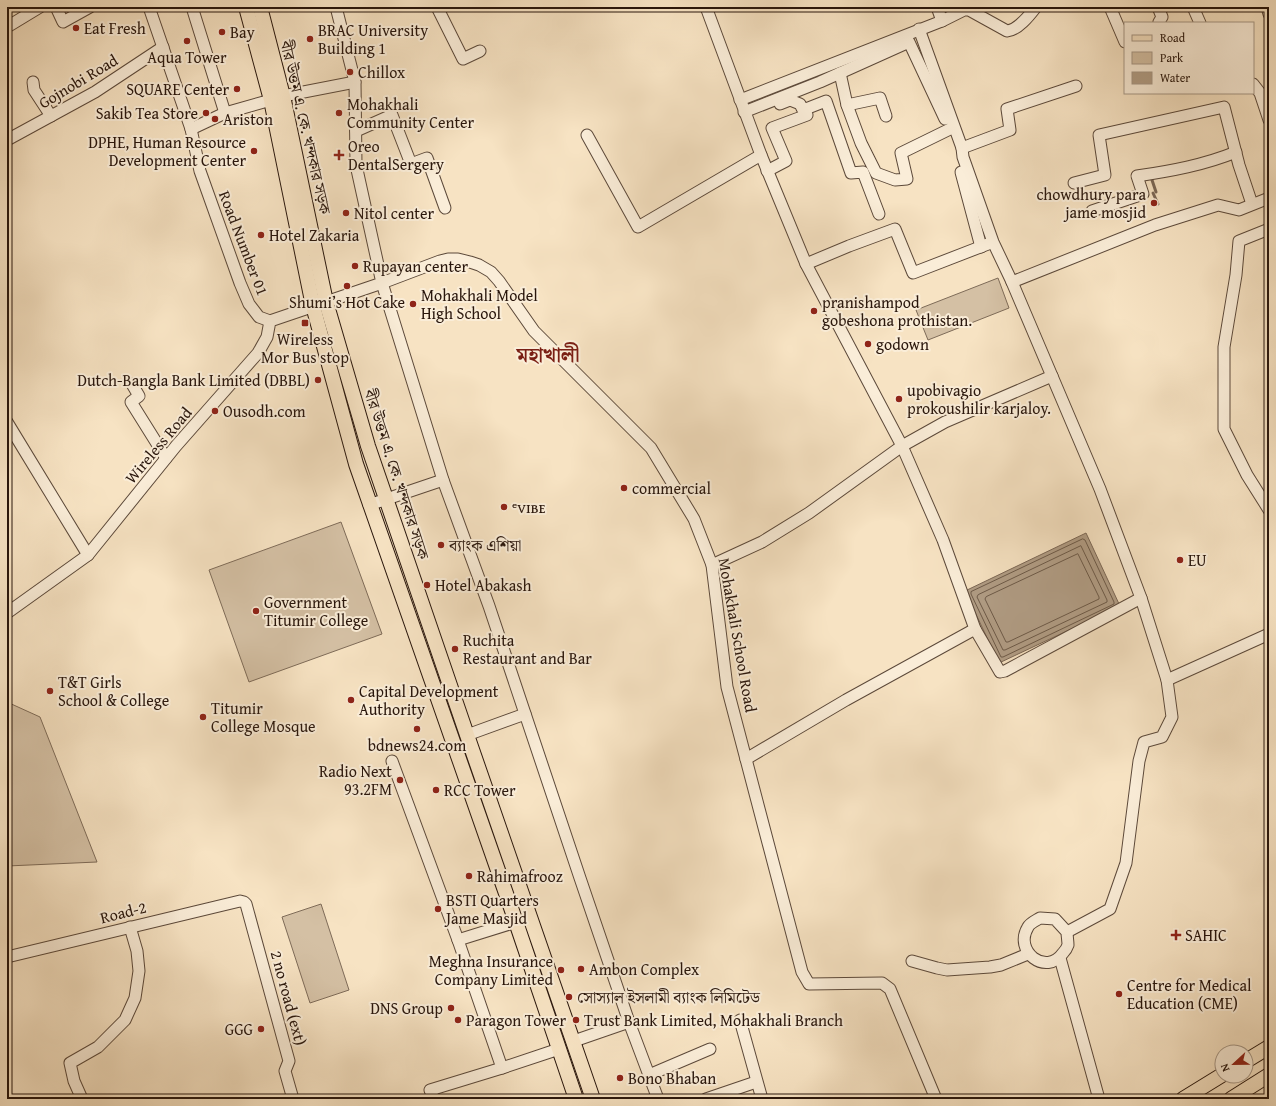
<svg xmlns="http://www.w3.org/2000/svg" width="1276" height="1106" font-family="'Gentium Book Plus','Noto Serif Bengali',serif">
<rect width="100%" height="100%" fill="#f7e3c3"/>
<filter id="stains"><feTurbulence type="fractalNoise" baseFrequency=".005" numOctaves="4"/><feColorMatrix values="0 0 0 0 .2 0 0 0 0 .09 0 0 0 0 .02 0 0 0 .5 -.17"/></filter>
<radialGradient id="worn" r=".72"><stop offset=".6" stop-color="#630" stop-opacity="0"/><stop offset="1" stop-color="#630" stop-opacity=".3"/></radialGradient>
<g fill="#d4c0a4" stroke="#7e6b58">
<polygon points="998,278 1009,308 928,340 916,310"/>
<polygon points="341,522 382,634 249,682 209,570"/>
<polygon points="7,702 40,717 97,862 7,866"/>
<polygon points="321,904 349,990 310,1003 282,917"/>
</g>
<polygon fill="#b19d85" stroke="#7b6755" points="1086,533 1120,606 999,663 965,591"/>
<g fill="none" stroke-linecap="round" stroke-linejoin="round">
<g stroke="#6d5a48" stroke-width="1">
<polygon points="1083,539 1085,540 1114,602 1114,604 1003,657 1001,657 971,594 971,592"/>
<polygon points="1081,546 1107,600 1107,602 1005,650 1003,650 977,597 978,595"/>
<polygon points="1078,554 1099,597 1099,599 1008,642 1006,642 985,599 986,597"/>
</g>
<g stroke="#7b6755" stroke-width="3">
<polyline points="1151,177 1156,192"/>
<polyline points="1153,193 1158,204"/>
</g>
<g stroke="#5c493a" stroke-width="13">
<g id="minor">
<polyline points="56,7 63,22 90,7"/>
<polyline points="149,7 191,129 200,171 240,283 249,304 259,317 270,321"/>
<polyline points="192,7 225,113"/>
<polyline points="437,7 463,59 480,51"/>
<polyline points="706,7 761,155 806,264 902,446 943,540 975,629 1000,672 1005,671 1141,598"/>
<polyline points="1110,7 1125,42"/>
<polyline points="1158,7 1162,17 1159,22 1160,23"/>
<polyline points="1193,7 1200,23"/>
<polyline points="1267,7 1269,14"/>
<path d="M 942,21 L 964,10 L 969,10 L 1007,31 C 1018,30 1029,16 1036,7"/>
<polyline points="7,27 40,7"/>
<polyline points="919,29 962,148 963,157 993,242 1012,282 1100,489 1141,598 1167,680 1172,717 1162,737 1144,742 1139,761 1126,863 1110,909 1067,932"/>
<polyline points="840,73 847,105 861,143 876,173 895,180 907,179 901,153 950,129"/>
<polyline points="33,82 34,90 51,116"/>
<polyline points="1253,84 1260,93 1269,120"/>
<polyline points="283,96 355,82"/>
<polyline points="740,100 942,21 937,7"/>
<polyline points="780,104 790,100 800,104 803,110 826,101 851,173 863,172 879,214"/>
<polyline points="847,105 880,98 886,116"/>
<polyline points="744,112 820,82 909,42 945,119"/>
<polyline points="191,129 225,113 271,100"/>
<polyline points="356,131 392,115 411,164 427,158 445,208"/>
<polyline points="587,135 638,227 761,155"/>
<polyline points="7,140 95,92 163,47"/>
<polyline points="962,148 1010,130 1007,109 1076,86"/>
<polyline points="767,171 786,161 772,128 807,115 805,109"/>
<polyline points="961,172 981,247"/>
<polyline points="1074,183 1105,175 1099,135 1224,107 1239,165 1252,204"/>
<path d="M 1092,211 L 1143,194 L 1137,176 C 1171,171 1204,165 1236,152"/>
<polyline points="1269,229 1239,241 1236,275 1224,347 1224,429 1247,475 1269,510"/>
<polyline points="806,264 849,246 895,229 913,273 988,244"/>
<polyline points="1012,282 1155,225 1218,205 1239,210 1269,198"/>
<polyline points="132,384 139,396 131,402 166,458"/>
<polyline points="7,422 88,555"/>
<polyline points="369,505 443,480"/>
<polyline points="712,565 762,542 809,513 902,446 945,422 1052,376"/>
<polyline points="7,613 88,555 176,446 258,353 267,337 270,321 382,283 356,165 355,82 336,7"/>
<polyline points="1167,680 1269,634"/>
<polyline points="467,735 525,714"/>
<polyline points="746,759 846,700 975,629"/>
<polyline points="392,761 458,940 502,1068"/>
<path d="M 1040,918 L 1055,919 L 1067,932 C 1067,936 1068,941 1068,945 C 1067,948 1065,951 1063,953 C 1046,977 1013,951 1028,927 C 1030,923 1037,920 1040,918 Z"/>
<polyline points="458,940 516,922"/>
<polyline points="7,957 240,901 244,902 246,904 289,1061 285,1071 293,1099"/>
<polyline points="1060,958 1099,1099"/>
<polyline points="912,961 937,968 947,970 990,967 1001,965 1028,954"/>
<polyline points="740,1020 762,1099"/>
<polyline points="574,1041 629,1022"/>
<polyline points="649,1075 710,1049"/>
<polyline points="82,1099 74,1081 70,1063 98,1047 125,1020 135,998 139,971 137,951 130,927"/>
<polyline points="434,1099 430,1090 502,1068 559,1049"/>
<polyline points="658,1099 629,1022 580,878 489,606 443,480 382,283 440,261 448,259 458,259 470,262 479,265 491,272 499,281 534,331 651,448 694,519 712,565 727,687 802,972 809,984 882,983 890,989 936,1099"/>
<polyline points="706,1099 756,1082"/>
</g>
</g>
<g stroke="#29160c" stroke-width="16">
<g id="major">
<polyline points="246,7 271,100 313,306 356,464 516,922 576,1099"/>
<polyline points="260,7 283,96 326,302 368,446 467,735 593,1099"/>
<polyline points="1246,1061 1269,1047"/>
<polyline points="1183,1099 1222,1075"/>
<polyline points="1231,1099 1269,1075"/>
</g>
</g>
<use href="#minor" stroke="#faedd8" stroke-width="11"/>
<use href="#major" stroke="#f7e3c3" stroke-width="14"/>
</g>
<g fill="#8f2418" stroke="#faedd8" stroke-width="1.5">
<circle cx="76" cy="28" r="4"/>
<circle cx="222" cy="32" r="4"/>
<circle cx="310" cy="39" r="4"/>
<circle cx="187" cy="41" r="4"/>
<circle cx="350" cy="72" r="4"/>
<circle cx="237" cy="89" r="4"/>
<circle cx="206" cy="113" r="4"/>
<circle cx="339" cy="113" r="4"/>
<circle cx="215" cy="119" r="4"/>
<circle cx="254" cy="151" r="4"/>
<path d="M337 149h4v4h4v4h-4v4h-4v-4h-4v-4h4z"/>
<circle cx="1154" cy="203" r="4"/>
<circle cx="346" cy="213" r="4"/>
<circle cx="261" cy="235" r="4"/>
<circle cx="355" cy="266" r="4"/>
<circle cx="347" cy="286" r="4"/>
<circle cx="413" cy="304" r="4"/>
<circle cx="814" cy="311" r="4"/>
<rect x="301" y="319" width="8" height="8" rx="2"/>
<circle cx="868" cy="344" r="4"/>
<circle cx="318" cy="380" r="4"/>
<circle cx="899" cy="399" r="4"/>
<circle cx="215" cy="411" r="4"/>
<circle cx="624" cy="488" r="4"/>
<circle cx="504" cy="507" r="4"/>
<circle cx="441" cy="545" r="4"/>
<circle cx="1180" cy="560" r="4"/>
<circle cx="427" cy="585" r="4"/>
<circle cx="256" cy="611" r="4"/>
<circle cx="455" cy="649" r="4"/>
<circle cx="50" cy="691" r="4"/>
<circle cx="351" cy="700" r="4"/>
<circle cx="203" cy="717" r="4"/>
<circle cx="417" cy="729" r="4"/>
<circle cx="400" cy="780" r="4"/>
<circle cx="436" cy="790" r="4"/>
<circle cx="469" cy="876" r="4"/>
<circle cx="438" cy="909" r="4"/>
<path d="M1174 929h4v4h4v4h-4v4h-4v-4h-4v-4h4z"/>
<circle cx="581" cy="969" r="4"/>
<circle cx="561" cy="970" r="4"/>
<circle cx="1119" cy="994" r="4"/>
<circle cx="569" cy="997" r="4"/>
<circle cx="451" cy="1008" r="4"/>
<circle cx="458" cy="1020" r="4"/>
<circle cx="576" cy="1020" r="4"/>
<circle cx="261" cy="1029" r="4"/>
<circle cx="620" cy="1078" r="4"/>
</g>
<g text-anchor="middle" dominant-baseline="central" stroke-width="4" stroke-linejoin="round" paint-order="stroke">
<g font-size="16" fill="#29160c" stroke="#faedd8" text-anchor="start">
<text x="84" y="28">Eat Fresh</text>
<text x="318" y="30">BRAC University<tspan x="318" dy="18">Building 1</tspan></text>
<text x="230" y="32">Bay</text>
<text x="187" y="57" text-anchor="middle">Aqua Tower</text>
<text x="358" y="72">Chillox</text>
<text x="229" y="89" text-anchor="end">SQUARE Center</text>
<text x="347" y="104">Mohakhali<tspan x="347" dy="18">Community Center</tspan></text>
<text x="198" y="113" text-anchor="end">Sakib Tea Store</text>
<text x="223" y="119">Ariston</text>
<text x="246" y="142" text-anchor="end">DPHE, Human Resource<tspan x="246" dy="18">Development Center</tspan></text>
<text x="348" y="146">Oreo<tspan x="348" dy="18">DentalSergery</tspan></text>
<text x="1146" y="194" text-anchor="end">chowdhury para<tspan x="1146" dy="18">jame mosjid</tspan></text>
<text x="354" y="213">Nitol center</text>
<text x="269" y="235">Hotel Zakaria</text>
<text x="363" y="266">Rupayan center</text>
<text x="421" y="295">Mohakhali Model<tspan x="421" dy="18">High School</tspan></text>
<text x="347" y="302" text-anchor="middle">Shumi’s Hot Cake</text>
<text x="822" y="302">pranishampod<tspan x="822" dy="18">gobeshona prothistan.</tspan></text>
<text x="305" y="339" text-anchor="middle">Wireless<tspan x="305" dy="18">Mor Bus stop</tspan></text>
<text x="876" y="344">godown</text>
<text x="310" y="380" text-anchor="end">Dutch-Bangla Bank Limited (DBBL)</text>
<text x="907" y="390">upobivagio<tspan x="907" dy="18">prokoushilir karjaloy.</tspan></text>
<text x="223" y="411">Ousodh.com</text>
<text x="632" y="488">commercial</text>
<text x="512" y="507">ᵉᴠɪʙᴇ</text>
<text x="449" y="545">ব্যাংক এশিয়া</text>
<text x="1188" y="560">EU</text>
<text x="435" y="585">Hotel Abakash</text>
<text x="264" y="602">Government<tspan x="264" dy="18">Titumir College</tspan></text>
<text x="463" y="640">Ruchita<tspan x="463" dy="18">Restaurant and Bar</tspan></text>
<text x="58" y="682">T&amp;T Girls<tspan x="58" dy="18">School &amp; College</tspan></text>
<text x="359" y="691">Capital Development<tspan x="359" dy="18">Authority</tspan></text>
<text x="211" y="708">Titumir<tspan x="211" dy="18">College Mosque</tspan></text>
<text x="417" y="745" text-anchor="middle">bdnews24.com</text>
<text x="392" y="771" text-anchor="end">Radio Next<tspan x="392" dy="18">93.2FM</tspan></text>
<text x="444" y="790">RCC Tower</text>
<text x="477" y="876">Rahimafrooz</text>
<text x="446" y="900">BSTI Quarters<tspan x="446" dy="18">Jame Masjid</tspan></text>
<text x="1185" y="935">SAHIC</text>
<text x="553" y="961" text-anchor="end">Meghna Insurance<tspan x="553" dy="18">Company Limited</tspan></text>
<text x="589" y="969">Ambon Complex</text>
<text x="1127" y="985">Centre for Medical<tspan x="1127" dy="18">Education (CME)</tspan></text>
<text x="577" y="997">সোস্যাল ইসলামী ব্যাংক লিমিটেড</text>
<text x="443" y="1008" text-anchor="end">DNS Group</text>
<text x="466" y="1020">Paragon Tower</text>
<text x="584" y="1020">Trust Bank Limited, Mohakhali Branch</text>
<text x="253" y="1029" text-anchor="end">GGG</text>
<text x="628" y="1078">Bono Bhaban</text>
</g>
<g font-size="16" fill="#29160c" stroke="#faedd8">
<text transform="translate(78 81) rotate(-31)">Gojnobi Road</text>
<text transform="translate(306 127) rotate(77)">বীর উত্তম এ. কে. খন্দকার সড়ক</text>
<text transform="translate(244 243) rotate(69)">Road Number 01</text>
<text transform="translate(158 445) rotate(-50)">Wireless Road</text>
<text transform="translate(397 474) rotate(72)">বীর উত্তম এ. কে. খন্দকার সড়ক</text>
<text transform="translate(738 635) rotate(80)">Mohakhali School Road</text>
<text transform="translate(123 912) rotate(-14)">Road-2</text>
<text transform="translate(289 998) rotate(75)">2 no road (ext)</text>
</g>
<g font-size="20" font-weight="bold" fill="#7a1f14" stroke="#faedd8">
<text x="548" y="354">মহাখালী</text>
</g>
</g>
<rect width="1276" height="1106" fill="none" stroke="#f7e3c3" stroke-width="24"/>
<rect x="8" y="8" width="1260" height="1090" fill="none" stroke="#29160c" stroke-width="2"/>
<rect x="12" y="12" width="1252" height="1082" fill="none" stroke="#29160c"/>
<rect x="1124" y="22" width="130" height="72" fill="#faedd8" stroke="#a69786"/>
<rect x="1132" y="35" width="20" height="6" fill="#f7e3c3" stroke="#a69786"/>
<text x="1160" y="42" font-size="12" fill="#29160c">Road</text>
<rect x="1132" y="52" width="20" height="12" fill="#d4c0a4" stroke="#a69786"/>
<text x="1160" y="62" font-size="12" fill="#29160c">Park</text>
<rect x="1132" y="72" width="20" height="12" fill="#b19d85" stroke="#a69786"/>
<text x="1160" y="82" font-size="12" fill="#29160c">Water</text>
<g transform="translate(1234 1064) rotate(248)"><circle r="19" fill="#faedd8" stroke="#a69786"/>
<path d="M0-3L7 15L0 10L-7 15Z" fill="#8f2418"/>
<text y="-6" font-size="11" font-weight="bold" text-anchor="middle" fill="#29160c">N</text>
</g>
<rect width="100%" height="100%" filter="url(#stains)"/>
<rect width="100%" height="100%" fill="url(#worn)"/>
</svg>
